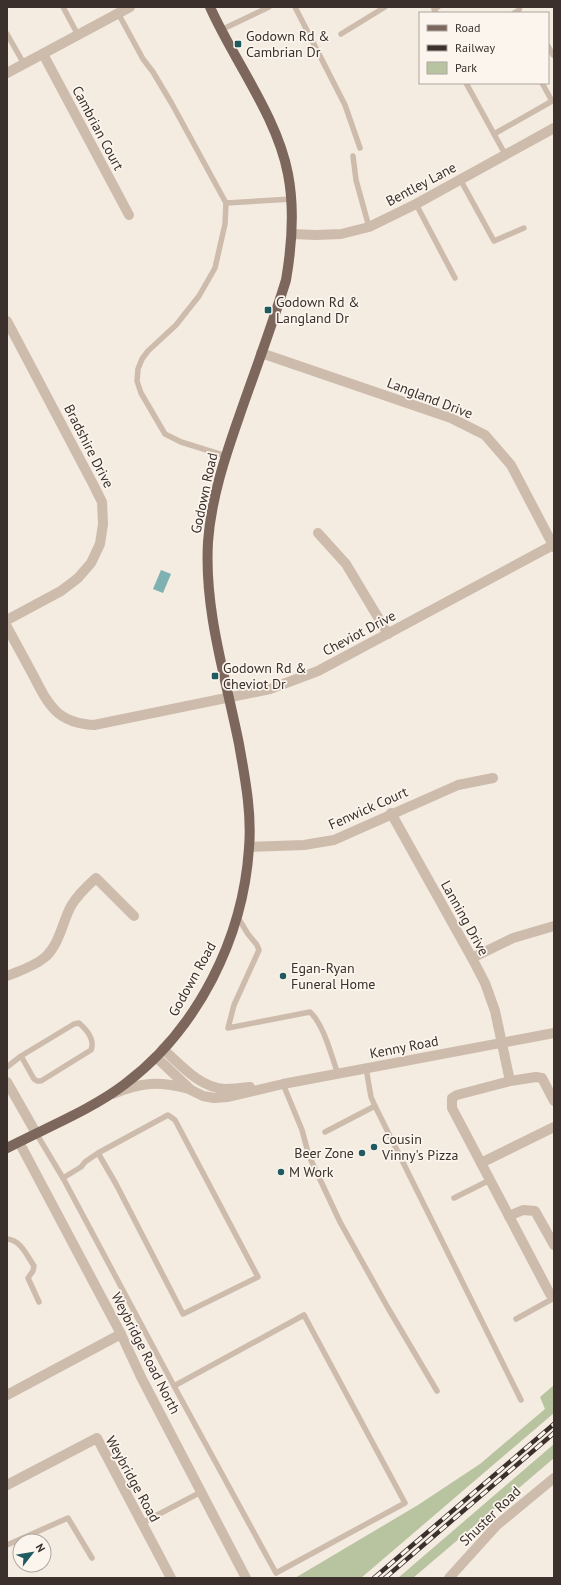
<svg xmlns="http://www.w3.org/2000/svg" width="561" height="1585" font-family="'PT Sans',sans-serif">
<rect width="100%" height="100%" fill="#f4ebe1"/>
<g fill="#b8c4a0">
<polygon points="554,1385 554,1413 361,1578 295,1578 418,1505 480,1464 545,1409 540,1397"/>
<polygon points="554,1444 554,1458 413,1578 398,1578"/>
</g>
<polygon fill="#7fb0b2" points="161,570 171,574 163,593 153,589"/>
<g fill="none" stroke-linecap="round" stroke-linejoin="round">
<g stroke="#cdbbac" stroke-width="5.5">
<polyline points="63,7 78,35"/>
<polyline points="295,7 345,105 360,148"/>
<polyline points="118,13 143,59 153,72 172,104 226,203 225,224 215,268 199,296 176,325 148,351 142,359 138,369 137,381 141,393 165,434 181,442 226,456"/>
<polyline points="436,13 434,9 438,7"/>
<polyline points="514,13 519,10 520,7"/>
<polyline points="221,30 269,7"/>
<polyline points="7,34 24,64"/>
<polyline points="341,34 385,7"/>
<polyline points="548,46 553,55"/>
<polyline points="466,83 505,154"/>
<polyline points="542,83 552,101"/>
<polyline points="494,134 554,100"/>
<polyline points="353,156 356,180 369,227"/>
<polyline points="460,179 494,241 524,228"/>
<polyline points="226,203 292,199"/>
<polyline points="416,204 455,278"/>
<path d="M 237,916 L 248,934 L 257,945 L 259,950 L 234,1005 L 228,1028 L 310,1012 C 324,1025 331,1055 338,1074"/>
<path d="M 7,1067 L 21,1056 L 74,1024 L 79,1023 C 87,1030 95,1040 91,1050 L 41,1081 L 37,1081 L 34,1079 L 21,1056"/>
<polyline points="366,1068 371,1097 375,1106 521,1400"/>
<polyline points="283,1084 302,1130 309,1156 340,1222 388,1308 437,1391"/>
<polyline points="325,1132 375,1106"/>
<polyline points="36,1133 63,1178 81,1167 85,1162 98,1153 168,1115 175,1120 258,1277 183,1314 116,1184 98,1153"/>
<polyline points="63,1178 174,1386 304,1315 405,1503 276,1573 174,1386"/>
<polyline points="454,1198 490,1180"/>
<path d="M 7,1239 C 21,1240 27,1256 34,1266 L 33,1271 L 28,1278 L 39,1302"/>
<polyline points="516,1319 554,1298"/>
<polyline points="142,1523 201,1492"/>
<polyline points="7,1545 68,1518 92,1558"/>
</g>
<g stroke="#cdbbac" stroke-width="10">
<polyline points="43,54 129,215"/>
<polyline points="7,73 130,7"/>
<polyline points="292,234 316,235 341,234 369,227 416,204 554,128"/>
<polyline points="7,321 93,484 102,502 103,524 100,544 91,563 78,578 61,591 7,620"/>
<polyline points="261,353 451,418 485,435 511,465 554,547"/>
<polyline points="318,533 346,564 388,634"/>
<path d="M 7,627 C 15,642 24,658 32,673 C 48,704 56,723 94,725 L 270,689 L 318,671 L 553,545"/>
<polyline points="391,813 472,958 485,983 495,1011 510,1081 457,1095 452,1098 452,1108 550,1294 554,1296"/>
<polyline points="249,847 304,845 334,840 458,785 493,778"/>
<polyline points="472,958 513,938 554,926"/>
<path d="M 7,976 C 19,971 33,967 44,958 C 59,946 62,923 71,906 C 77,896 87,886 96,878 L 134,916"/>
<path d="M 163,1049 C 181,1065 200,1088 225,1089 C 233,1089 242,1088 250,1087"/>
<polyline points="156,1057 191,1090 203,1096 214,1098 228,1097 283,1084 554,1033"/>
<polyline points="510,1081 536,1077 542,1078 554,1101"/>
<polyline points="7,1082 36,1133"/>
<path d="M 113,1094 C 141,1082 159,1081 189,1089"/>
<polyline points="19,1142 121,1334 141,1377 246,1578"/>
<polyline points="481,1163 554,1127"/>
<polyline points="509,1216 523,1210 535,1211 554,1245"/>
<polyline points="7,1395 121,1334"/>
<polyline points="7,1485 97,1438 171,1578"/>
<polyline points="449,1578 497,1525 554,1478"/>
</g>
<path stroke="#7d675c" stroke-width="10" d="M 7,1148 C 45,1128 91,1110 125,1084 C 198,1029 243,938 249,848 C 252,813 245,778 239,744 C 226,678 204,611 208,542 C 211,499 225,457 239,417 C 255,371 272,326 286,280 C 292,245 295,210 288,174 C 277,116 234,61 210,7"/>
<g stroke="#3b302b" stroke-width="4.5">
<g id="rail">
<polyline points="374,1578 554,1424"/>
<polyline points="385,1578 554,1433"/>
</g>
</g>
<use href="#rail" stroke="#fbf5ee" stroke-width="3" stroke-dasharray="9" stroke-linecap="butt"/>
</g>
<g fill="#1f5a5e" stroke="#fbf5ee" stroke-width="1.5">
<rect x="234" y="40" width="8" height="8" rx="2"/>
<rect x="264" y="306" width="8" height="8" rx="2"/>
<rect x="211" y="672" width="8" height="8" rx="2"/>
<circle cx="283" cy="976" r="4"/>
<circle cx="374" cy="1147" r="4"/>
<circle cx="362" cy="1153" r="4"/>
<circle cx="281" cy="1172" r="4"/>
</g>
<g text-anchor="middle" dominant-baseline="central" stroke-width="3.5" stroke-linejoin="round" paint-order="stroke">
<g font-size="14" fill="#3b302b" stroke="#fbf5ee" text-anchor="start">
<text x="246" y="36">Godown Rd &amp;<tspan x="246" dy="16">Cambrian Dr</tspan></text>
<text x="276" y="302">Godown Rd &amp;<tspan x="276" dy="16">Langland Dr</tspan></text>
<text x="223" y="668">Godown Rd &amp;<tspan x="223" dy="16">Cheviot Dr</tspan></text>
<text x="291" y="968">Egan-Ryan<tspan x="291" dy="16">Funeral Home</tspan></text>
<text x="382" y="1139">Cousin<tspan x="382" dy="16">Vinny's Pizza</tspan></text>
<text x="354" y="1153" text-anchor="end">Beer Zone</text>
<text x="289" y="1172">M Work</text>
</g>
<g font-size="14" fill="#3b302b" stroke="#fbf5ee">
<text transform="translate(98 128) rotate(62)">Cambrian Court</text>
<text transform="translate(421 184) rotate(-28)">Bentley Lane</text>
<text transform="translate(430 398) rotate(21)">Langland Drive</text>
<text transform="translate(89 446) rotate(63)">Bradshire Drive</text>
<text transform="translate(204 493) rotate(-78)">Godown Road</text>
<text transform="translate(359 633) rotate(-28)">Cheviot Drive</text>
<text transform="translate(368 808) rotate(-24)">Fenwick Court</text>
<text transform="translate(465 918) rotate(61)">Lanning Drive</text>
<text transform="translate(192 979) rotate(-61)">Godown Road</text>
<text transform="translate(404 1047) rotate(-11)">Kenny Road</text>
<text transform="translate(146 1353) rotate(63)">Weybridge Road North</text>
<text transform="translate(133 1479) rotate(61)">Weybridge Road</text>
<text transform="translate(490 1516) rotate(-44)">Shuster Road</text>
</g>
</g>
<rect width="561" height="1585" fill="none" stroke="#3b302b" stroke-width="16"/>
<rect x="419" y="12" width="130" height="72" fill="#fbf5ee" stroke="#aea6a0"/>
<rect x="427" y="25" width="20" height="6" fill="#7d675c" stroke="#aea6a0"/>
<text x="455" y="32" font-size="12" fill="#3b302b">Road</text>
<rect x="427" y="45" width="20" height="6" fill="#3b302b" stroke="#aea6a0"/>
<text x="455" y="52" font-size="12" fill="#3b302b">Railway</text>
<rect x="427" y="62" width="20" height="12" fill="#b8c4a0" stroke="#aea6a0"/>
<text x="455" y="72" font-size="12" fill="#3b302b">Park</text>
<g transform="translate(32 1553) rotate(59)"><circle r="19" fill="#fbf5ee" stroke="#aea6a0"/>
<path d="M0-3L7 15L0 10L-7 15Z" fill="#1f5a5e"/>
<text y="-6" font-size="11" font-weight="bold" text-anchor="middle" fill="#3b302b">N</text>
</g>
</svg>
